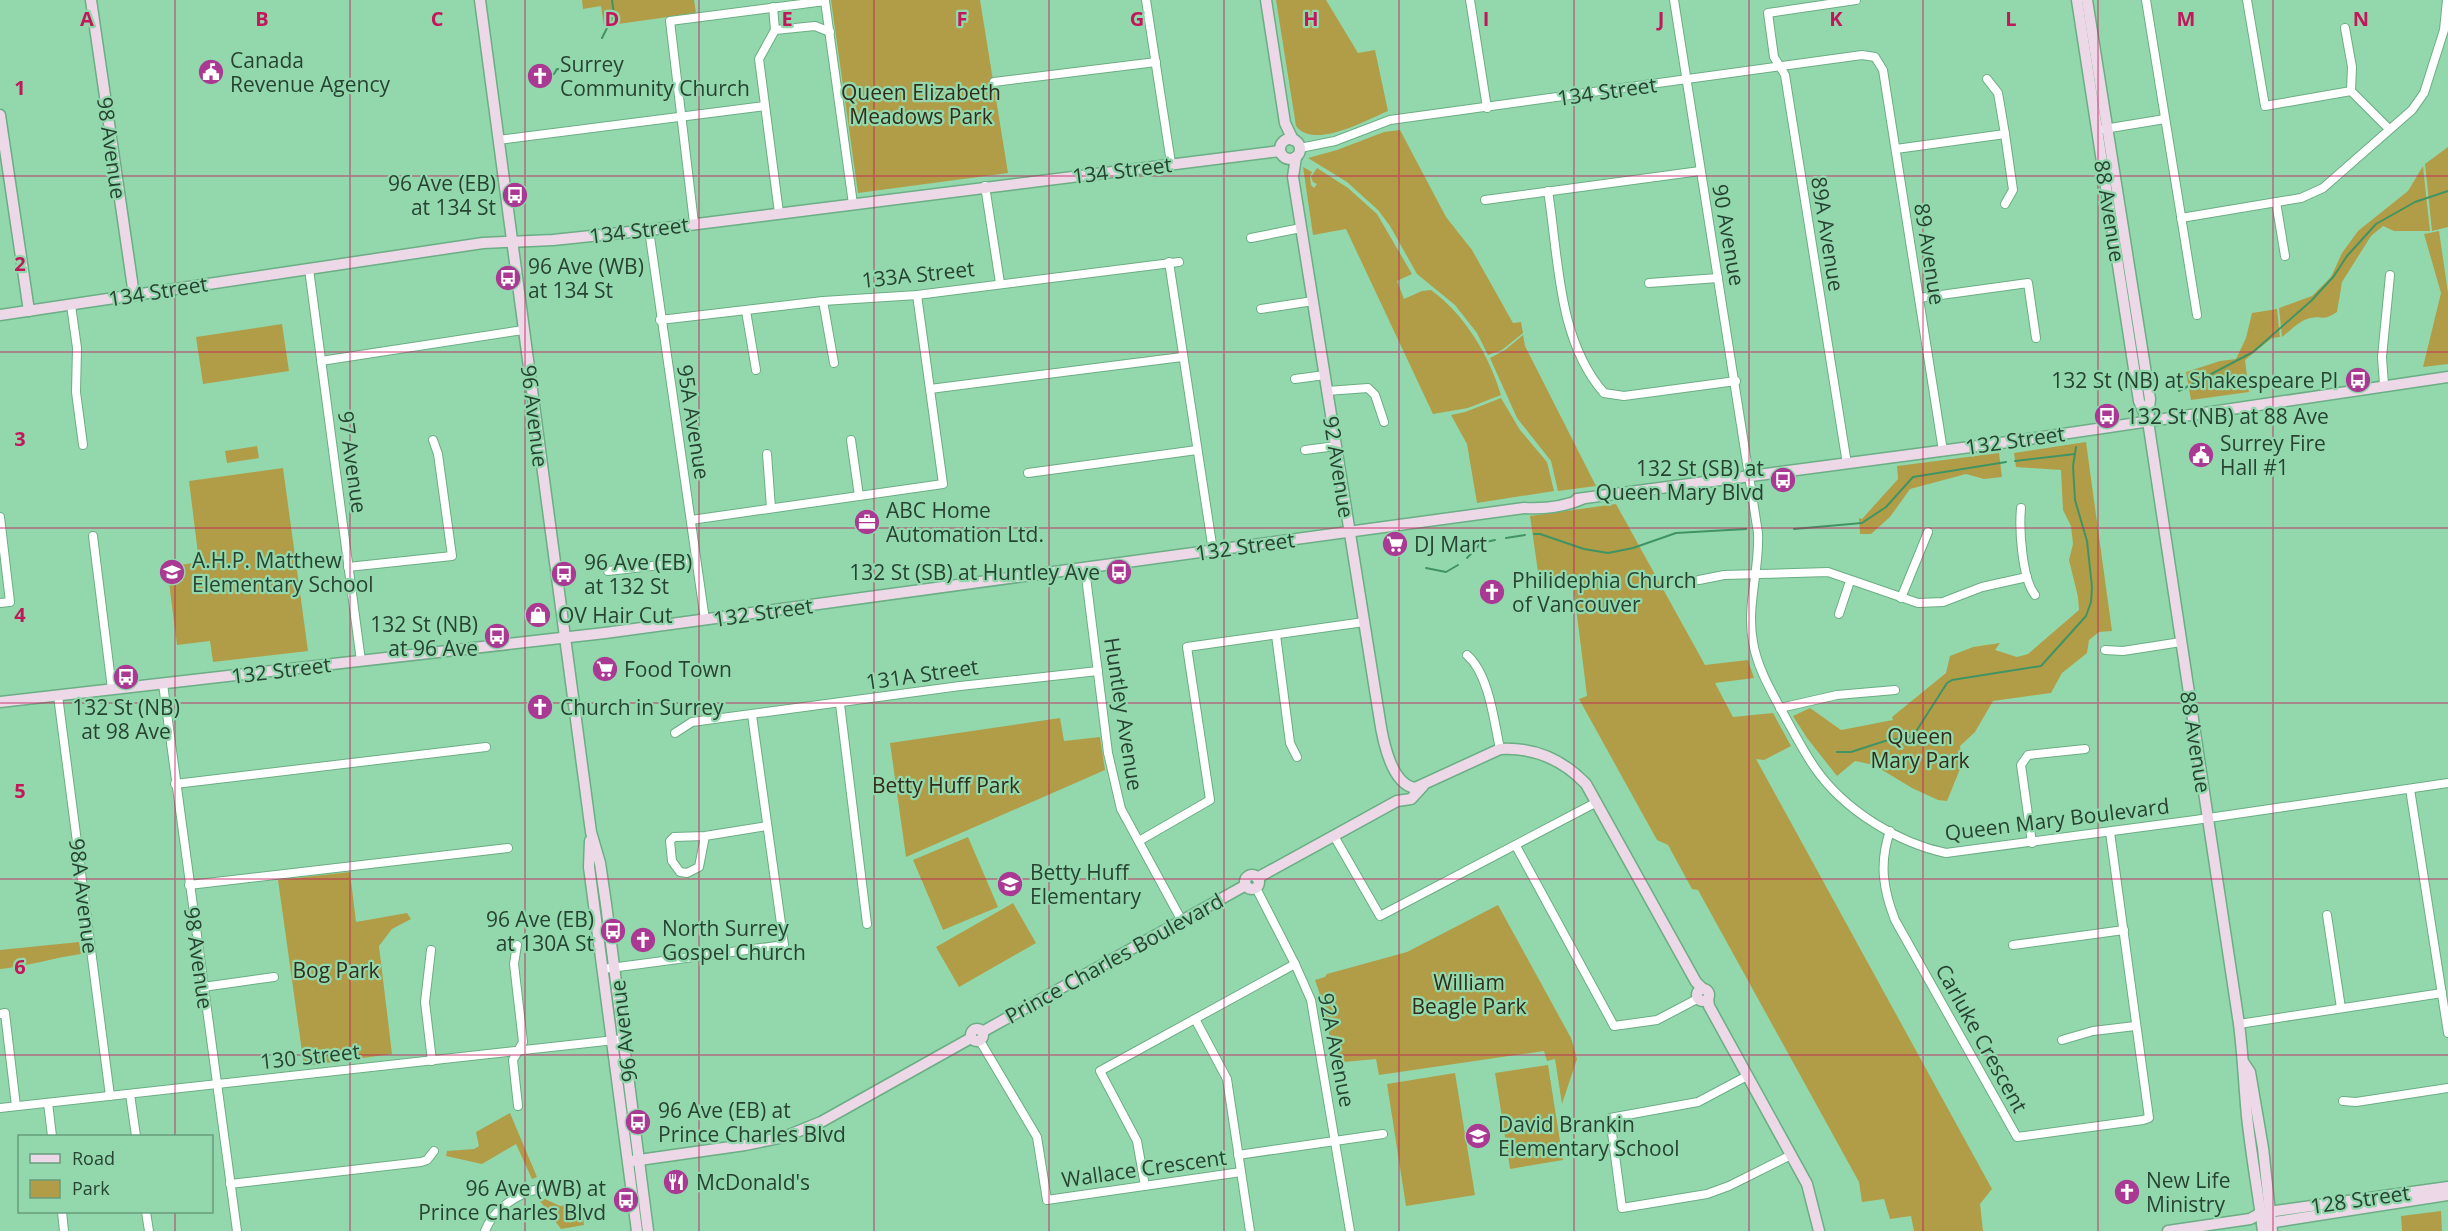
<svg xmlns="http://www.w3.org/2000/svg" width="2448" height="1231" font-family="'Open Sans',sans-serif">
<rect width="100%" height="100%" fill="#93d8ad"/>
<g fill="#b19d47">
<polygon points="582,0 694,0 696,13 604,26 601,6 583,9"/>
<polygon points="831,0 980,0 1008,173 858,193"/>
<path d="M 1276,0 L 1326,0 L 1358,53 L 1375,50 L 1388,111 C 1366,120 1314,150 1296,126 Z"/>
<polygon points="1400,130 1446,217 1472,250 1513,323 1521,322 1523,333 1502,350 1488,355 1477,333 1455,305 1417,274 1390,226 1378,210 1347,182 1308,158 1337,150 1384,132"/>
<polygon points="2448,147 2448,227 2432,231 2425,164"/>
<path d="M 2423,166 L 2430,231 L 2394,231 L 2383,226 L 2371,236 L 2342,282 L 2337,312 C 2322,322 2324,315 2310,318 C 2300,320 2290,331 2282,337 L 2279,308 L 2312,296 L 2331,277 L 2342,253 L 2358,231 L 2408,191 Z"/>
<path d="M 1303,167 L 1312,172 L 1310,176 L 1311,185 L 1314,188 L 1317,184 L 1313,182 L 1311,177 L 1317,168 L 1348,188 L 1377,214 L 1412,274 L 1397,281 L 1404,299 L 1422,291 L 1431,290 C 1465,315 1489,355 1501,395 L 1468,408 L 1433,414 L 1346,229 L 1313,235 Z"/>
<polygon points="2439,231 2448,293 2448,364 2423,367 2441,293 2424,234"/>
<polygon points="2277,309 2280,337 2272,338 2245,360 2249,392 2191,400 2186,372 2220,361 2236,359 2246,338 2252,313"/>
<polygon points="282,324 289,371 203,384 196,337"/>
<polygon points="1523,335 1525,346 1596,486 1558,491 1551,461 1517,418 1490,358 1505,350"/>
<polygon points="1501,398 1520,430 1547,462 1554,491 1477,503 1467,444 1451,415 1465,412"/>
<polygon points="2086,442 2112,631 2099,632 2089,640 2087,653 2062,673 2051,693 1993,701 1975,732 1960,746 1962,764 1947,801 1938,800 1912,788 1874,765 1855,761 1837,776 1807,738 1793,716 1810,708 1841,730 1893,720 1892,717 1946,673 1950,656 1973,647 2000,643 1995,650 2017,657 2028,654 2079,610 2078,597 2069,560 2073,544 2071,526 2063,510 2061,470 2016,467 2014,453"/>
<polygon points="257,446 259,458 227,463 225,451"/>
<polygon points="1999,453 2002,477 1984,479 1966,474 1910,489 1890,517 1871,534 1860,534 1859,518 1862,519 1898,479 1897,466"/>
<polygon points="283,468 308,651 213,662 210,641 177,645 167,567 199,562 189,481"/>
<polygon points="1616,504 1705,665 1748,660 1754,678 1715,683 1733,717 1773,713 1791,746 1764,760 1756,759 1992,1189 1980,1204 1983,1231 1914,1231 1911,1216 1890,1219 1884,1199 1862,1202 1859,1182 1698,890 1692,889 1668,845 1657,840 1579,699 1587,696 1572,575 1539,579 1530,516"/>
<polygon points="1060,718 1064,741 1100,737 1105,770 906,857 890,743"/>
<polygon points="968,837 998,907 943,930 913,860"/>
<polygon points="350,872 356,922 407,913 411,919 392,929 379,946 392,1054 304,1066 278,880"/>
<polygon points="1013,903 1036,943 959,987 936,947"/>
<polygon points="1498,905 1571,1038 1577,1059 1562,1104 1555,1059 1547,1061 1544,1051 1379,1075 1376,1059 1334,1063 1325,1009 1315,980 1325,977 1327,974 1407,952"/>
<path d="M 79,942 L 81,954 C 53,958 28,966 0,969 L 0,950 Z"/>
<polygon points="1548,1065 1563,1160 1510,1169 1495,1073"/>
<polygon points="1455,1073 1475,1195 1406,1206 1387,1084"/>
<polygon points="510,1113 537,1177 532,1179 516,1144 482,1164 446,1156 447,1151 474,1149 479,1146 476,1132"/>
<polygon points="545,1199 560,1206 582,1203 584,1225 561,1229 540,1201"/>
<polygon points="2441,1211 2442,1231 2402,1231 2401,1216"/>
</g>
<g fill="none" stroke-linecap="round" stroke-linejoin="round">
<g stroke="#409464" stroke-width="2">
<polyline points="602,38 614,14 612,0"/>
<polyline points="548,75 554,74 557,69 569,70"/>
<polyline points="2179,391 2253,352 2311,301 2334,276 2347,256 2376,224 2415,202 2448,191"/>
<polyline points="2015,461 2075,454"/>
<polyline points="1794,529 1862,523 1886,507 1913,477 2006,462"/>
<polyline points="1534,534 1540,534 1584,549 1608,553 1633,548 1676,533 1746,529"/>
<polyline points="1506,538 1525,535"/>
<polyline points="1467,558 1481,543 1495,540"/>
<polyline points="1426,568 1446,572 1458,565"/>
<polyline points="1837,752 1851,752 1885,741 1910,737 1917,730 1947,683 1952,680 2041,666 2086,616 2091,602 2092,587 2087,541 2075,500 2073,466 2076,447"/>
</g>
<g stroke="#6bad84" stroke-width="10">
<g id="street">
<polyline points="1146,0 1171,163"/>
<polyline points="1470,0 1487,108"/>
<path d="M 1674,0 L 1758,533 C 1760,569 1746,606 1753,642 C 1757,667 1771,691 1783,713 C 1793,731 1803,751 1815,768 C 1844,810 1898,843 1946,853 L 2195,820 L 2448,783"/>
<polyline points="2146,0 2197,315"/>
<polyline points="2247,0 2265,106 2351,91"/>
<polyline points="773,7 775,30"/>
<polyline points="2345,28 2352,67 2351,91"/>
<polyline points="1987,79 1998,93 2005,134 2013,190 2005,204"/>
<polyline points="994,82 1156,62"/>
<polyline points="2351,91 2389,129"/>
<polyline points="2104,129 2165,119"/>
<polyline points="498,140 765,106"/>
<polyline points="1300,148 1335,141 1390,120 1862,55 1875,57 1883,70 1943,451"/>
<polyline points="1896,149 2005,134"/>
<polyline points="985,186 1000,283"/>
<path d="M 1548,191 C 1559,259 1557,339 1604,393 L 1624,396 L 1736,381"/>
<polyline points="1485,200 1700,171"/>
<polyline points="2276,202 2285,256"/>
<polyline points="779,213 759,59 775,30 815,26 830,32"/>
<polyline points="2181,218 2301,198 2323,188 2412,110 2424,93 2444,30 2447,0"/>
<polyline points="694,223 670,21 825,1 853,204"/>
<polyline points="649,230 705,620"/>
<polyline points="1251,238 1301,228"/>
<polyline points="1169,262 1213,551"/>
<polyline points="309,269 361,661"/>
<polyline points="1649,283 1718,278"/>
<polyline points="1919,298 2028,283 2036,338"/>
<polyline points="823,301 834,363"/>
<polyline points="71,305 77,348 76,392 83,445"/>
<polyline points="1261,309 1313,301"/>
<polyline points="746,311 756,370"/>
<polyline points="660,320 823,301 917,295 1179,262"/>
<polyline points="321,361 523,330"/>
<polyline points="1295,379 1325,375"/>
<polyline points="2384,385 2382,357 2390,275"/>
<polyline points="930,389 1182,357"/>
<polyline points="1327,391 1368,388 1375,395 1384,422"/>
<polyline points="851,440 859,496"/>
<polyline points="1305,450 1336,446"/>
<polyline points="767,454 771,508"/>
<polyline points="1847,464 1785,75 1774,57 1768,13 1856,0"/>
<polyline points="1028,473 1197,450"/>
<path d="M 2021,508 C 2019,529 2022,579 2035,595"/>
<polyline points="0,517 10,602 0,603"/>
<polyline points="691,520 943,484 917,295"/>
<polyline points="93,536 112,689"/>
<polyline points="348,567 452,556 438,454 433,440"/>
<polyline points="1085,569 1108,753 1121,809 1182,921"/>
<polyline points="608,571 696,561"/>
<polyline points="1699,580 1724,575 1828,572 1918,603 1943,602 1982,587 2027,577"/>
<polyline points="1901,598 1928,532"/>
<polyline points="1839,614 1850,581"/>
<polyline points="1276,635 1290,743 1297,757"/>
<polyline points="2105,650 2123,651 2181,642"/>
<path d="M 1467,655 C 1489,674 1494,721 1500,749"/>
<polyline points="163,684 237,1231"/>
<polyline points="58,696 110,1096"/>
<polyline points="840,704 867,924"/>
<polyline points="1780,708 1837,695 1895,690"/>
<polyline points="675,733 692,722 960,686 1098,671"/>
<polyline points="175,784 486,747"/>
<polyline points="2410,789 2448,1033"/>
<path d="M 1890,831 C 1879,863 1883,889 1895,920 L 2017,1137 L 2143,1120 L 2149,1118 L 2110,832"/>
<polyline points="705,836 699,867 687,873 680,872 672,861 670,841 674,837 705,836 767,826"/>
<polyline points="1334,836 1380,916 1597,802"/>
<polyline points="1139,841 1210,800 1187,647 1364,622"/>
<polyline points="2032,843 2021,765 2028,755 2085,749"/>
<polyline points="1516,846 1614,1026 1657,1020 1697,999"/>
<polyline points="189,885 508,848"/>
<polyline points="1256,888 1295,964 1311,1000 1350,1231"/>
<polyline points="2327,915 2341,1008"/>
<polyline points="517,945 514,964 523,1042 513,1060 518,1106"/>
<polyline points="2013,945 2124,930"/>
<polyline points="431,950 425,1002 432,1061"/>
<polyline points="603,969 784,945 752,715"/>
<polyline points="203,987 274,977"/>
<polyline points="0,1014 5,1013 16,1106"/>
<polyline points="1195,1019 1227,1079 1250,1231"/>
<polyline points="2239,1024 2442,993"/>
<polyline points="2062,1040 2093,1031 2135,1026"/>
<polyline points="980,1041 1037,1137 1047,1200 1241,1172"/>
<polyline points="1747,1076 1698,1102 1610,1118 1622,1208 1707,1194 1729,1186 1791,1155"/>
<polyline points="130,1094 136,1136"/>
<polyline points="2343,1101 2356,1102 2448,1088"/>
<polyline points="48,1103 52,1136"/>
<polyline points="0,1108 624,1039"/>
<polyline points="1238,1155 1383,1134"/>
<polyline points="230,1184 421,1162 427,1160 434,1151"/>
<polyline points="1145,1186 1137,1141 1100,1071 1295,964"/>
<polyline points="62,1212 64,1231"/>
<polyline points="146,1212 149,1231"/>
<path d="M 485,1231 C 493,1210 517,1193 539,1189"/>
</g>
</g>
<g stroke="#6bad84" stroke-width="13">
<g id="secondary">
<polyline points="91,0 134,295"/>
<polyline points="480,0 591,832 600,863 606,904 648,1231"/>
<polyline points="1266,0 1285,123 1293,140"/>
<path d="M 2077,0 L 2139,401 L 2148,421 L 2239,1024 C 2243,1055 2244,1085 2247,1116 C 2251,1154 2258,1192 2263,1231"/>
<polyline points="2087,0 2150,399 2148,418"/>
<polyline points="0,115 29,311"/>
<circle cx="1290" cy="149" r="10"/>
<path d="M 1296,157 L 1293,177 L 1379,715 C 1382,736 1390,784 1415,788 L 1500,749 C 1534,747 1563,760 1586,784 L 1696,982 L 1703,989"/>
<polyline points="0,315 483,243 553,240 649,230 1280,151"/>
<polyline points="1577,499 2008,442 2448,377"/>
<path d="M 0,702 L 605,633 L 1524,508 C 1544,509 1564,507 1582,499"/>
<polyline points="590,841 589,867 637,1231"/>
<circle cx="1252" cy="882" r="7"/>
<polyline points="1257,878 1397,801 1411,799 1423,786"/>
<circle cx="1703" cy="995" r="6"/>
<polyline points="1708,998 1709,1006 1807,1184 1819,1231"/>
<circle cx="977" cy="1035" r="6"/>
<polyline points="982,1032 1246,885"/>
<polyline points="2244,1063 2250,1072 2263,1148 2272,1231"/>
<polyline points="632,1161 745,1145 784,1137 821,1122 971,1038"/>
<polyline points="2262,1224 2448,1195"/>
<polyline points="2168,1231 2250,1219 2261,1213 2448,1187"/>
</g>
</g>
<use href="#street" stroke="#fff" stroke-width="8"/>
<use href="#secondary" stroke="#edd8e8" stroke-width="10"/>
</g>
<path fill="none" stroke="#c2185b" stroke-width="1.5" stroke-opacity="0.55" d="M 175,0 L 175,1136M 350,0 L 350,1231M 525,0 L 525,1231M 699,0 L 699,1231M 874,0 L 874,1231M 1049,0 L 1049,1231M 1224,0 L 1224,1231M 1399,0 L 1399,1231M 1574,0 L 1574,1231M 1749,0 L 1749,1231M 1923,0 L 1923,1231M 2098,0 L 2098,1231M 2273,0 L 2273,1231M 0,176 L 2448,176M 0,352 L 2448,352M 0,528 L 2448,528M 0,703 L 2448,703M 0,879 L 2448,879M 0,1055 L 2448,1055M 175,1212 L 175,1231"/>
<defs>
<g id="civic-disc" transform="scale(1.35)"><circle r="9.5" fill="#aa3994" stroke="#93d8ad"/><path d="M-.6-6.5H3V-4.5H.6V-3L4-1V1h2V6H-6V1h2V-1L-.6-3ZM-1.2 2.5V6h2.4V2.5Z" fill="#fff"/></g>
<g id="church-disc" transform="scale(1.35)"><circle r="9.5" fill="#aa3994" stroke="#93d8ad"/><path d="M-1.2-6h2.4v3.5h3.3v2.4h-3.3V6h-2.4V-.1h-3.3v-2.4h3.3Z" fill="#fff"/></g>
<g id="bus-disc" transform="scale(1.35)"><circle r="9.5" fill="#aa3994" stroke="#93d8ad"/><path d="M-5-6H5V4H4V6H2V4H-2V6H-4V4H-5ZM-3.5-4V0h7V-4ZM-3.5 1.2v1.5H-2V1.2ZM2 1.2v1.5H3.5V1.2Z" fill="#fff"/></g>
<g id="office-disc" transform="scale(1.35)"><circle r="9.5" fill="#aa3994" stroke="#93d8ad"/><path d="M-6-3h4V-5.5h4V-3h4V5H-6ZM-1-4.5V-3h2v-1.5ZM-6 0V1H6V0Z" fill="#fff"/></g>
<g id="supermarket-disc" transform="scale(1.35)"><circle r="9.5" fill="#aa3994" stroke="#93d8ad"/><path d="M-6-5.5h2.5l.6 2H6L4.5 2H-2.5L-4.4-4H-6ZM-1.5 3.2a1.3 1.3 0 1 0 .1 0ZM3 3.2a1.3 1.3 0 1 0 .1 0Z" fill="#fff"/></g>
<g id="school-disc" transform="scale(1.35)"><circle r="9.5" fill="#aa3994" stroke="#93d8ad"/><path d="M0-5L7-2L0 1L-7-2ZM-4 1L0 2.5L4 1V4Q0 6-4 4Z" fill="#fff"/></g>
<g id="shop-disc" transform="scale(1.35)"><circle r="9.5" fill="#aa3994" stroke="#93d8ad"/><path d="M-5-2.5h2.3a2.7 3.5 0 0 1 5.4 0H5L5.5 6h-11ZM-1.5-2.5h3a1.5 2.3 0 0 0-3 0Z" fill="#fff"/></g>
<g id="restaurant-disc" transform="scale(1.35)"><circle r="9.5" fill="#aa3994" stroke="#93d8ad"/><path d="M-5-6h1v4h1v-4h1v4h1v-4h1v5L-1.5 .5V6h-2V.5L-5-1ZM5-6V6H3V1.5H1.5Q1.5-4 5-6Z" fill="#fff"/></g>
</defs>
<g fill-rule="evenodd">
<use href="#civic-disc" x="211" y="72"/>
<use href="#church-disc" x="540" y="76"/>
<use href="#bus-disc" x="515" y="195"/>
<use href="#bus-disc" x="508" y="278"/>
<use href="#bus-disc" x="2358" y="380"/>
<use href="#bus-disc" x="2107" y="416"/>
<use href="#civic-disc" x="2201" y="455"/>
<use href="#bus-disc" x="1783" y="480"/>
<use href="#office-disc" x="867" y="522"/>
<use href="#supermarket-disc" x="1395" y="544"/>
<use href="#school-disc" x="172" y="572"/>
<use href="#bus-disc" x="1119" y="572"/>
<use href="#bus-disc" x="564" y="574"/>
<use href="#church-disc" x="1492" y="592"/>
<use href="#shop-disc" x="538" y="615"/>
<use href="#bus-disc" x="497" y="636"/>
<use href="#supermarket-disc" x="605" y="669"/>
<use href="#bus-disc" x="126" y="677"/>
<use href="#church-disc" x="540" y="707"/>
<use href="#school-disc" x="1010" y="884"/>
<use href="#bus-disc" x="613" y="931"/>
<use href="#church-disc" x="643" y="940"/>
<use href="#bus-disc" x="638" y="1122"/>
<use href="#school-disc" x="1478" y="1136"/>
<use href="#restaurant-disc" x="676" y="1182"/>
<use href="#church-disc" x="2127" y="1192"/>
<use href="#bus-disc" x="626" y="1200"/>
</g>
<g text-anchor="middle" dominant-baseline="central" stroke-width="4.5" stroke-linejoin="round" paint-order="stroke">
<g font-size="21" fill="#274332" stroke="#93d8ad" text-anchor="start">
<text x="230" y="60">Canada<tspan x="230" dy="24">Revenue Agency</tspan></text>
<text x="560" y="64">Surrey<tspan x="560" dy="24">Community Church</tspan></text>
<text x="496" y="183" text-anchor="end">96 Ave (EB)<tspan x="496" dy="24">at 134 St</tspan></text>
<text x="528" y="266">96 Ave (WB)<tspan x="528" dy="24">at 134 St</tspan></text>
<text x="2338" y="380" text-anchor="end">132 St (NB) at Shakespeare Pl</text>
<text x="2126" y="416">132 St (NB) at 88 Ave</text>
<text x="2220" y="443">Surrey Fire<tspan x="2220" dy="24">Hall #1</tspan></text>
<text x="1764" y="468" text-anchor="end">132 St (SB) at<tspan x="1764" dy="24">Queen Mary Blvd</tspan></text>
<text x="886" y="510">ABC Home<tspan x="886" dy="24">Automation Ltd.</tspan></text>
<text x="1414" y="544">DJ Mart</text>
<text x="192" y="560">A.H.P. Matthew<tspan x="192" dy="24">Elementary School</tspan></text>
<text x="584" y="562">96 Ave (EB)<tspan x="584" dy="24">at 132 St</tspan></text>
<text x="1100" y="572" text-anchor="end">132 St (SB) at Huntley Ave</text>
<text x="1512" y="580">Philidephia Church<tspan x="1512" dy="24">of Vancouver</tspan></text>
<text x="558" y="615">OV Hair Cut</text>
<text x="478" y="624" text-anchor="end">132 St (NB)<tspan x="478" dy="24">at 96 Ave</tspan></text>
<text x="624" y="669">Food Town</text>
<text x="126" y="707" text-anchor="middle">132 St (NB)<tspan x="126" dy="24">at 98 Ave</tspan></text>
<text x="560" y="707">Church in Surrey</text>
<text x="1030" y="872">Betty Huff<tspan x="1030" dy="24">Elementary</tspan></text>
<text x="594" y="919" text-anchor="end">96 Ave (EB)<tspan x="594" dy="24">at 130A St</tspan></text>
<text x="662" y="928">North Surrey<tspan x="662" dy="24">Gospel Church</tspan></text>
<text x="658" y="1110">96 Ave (EB) at<tspan x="658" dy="24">Prince Charles Blvd</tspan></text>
<text x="1498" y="1124">David Brankin<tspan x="1498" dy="24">Elementary School</tspan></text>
<text x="2146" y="1180">New Life<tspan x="2146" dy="24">Ministry</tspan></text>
<text x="696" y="1182">McDonald's</text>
<text x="606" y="1188" text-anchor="end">96 Ave (WB) at<tspan x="606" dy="24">Prince Charles Blvd</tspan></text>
</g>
<g font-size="21" fill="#274332" stroke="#93d8ad">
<text transform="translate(1607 91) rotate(-8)">134 Street</text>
<text transform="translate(112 148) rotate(82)">98 Avenue</text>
<text transform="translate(1122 170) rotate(-7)">134 Street</text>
<text transform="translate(2110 211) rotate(81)">88 Avenue</text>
<text transform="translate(639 230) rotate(-7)">134 Street</text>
<text transform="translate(1828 234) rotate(81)">89A Avenue</text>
<text transform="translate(1729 235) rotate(80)">90 Avenue</text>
<text transform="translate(1930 254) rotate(81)">89 Avenue</text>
<text transform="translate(918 274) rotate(-6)">133A Street</text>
<text transform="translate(158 291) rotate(-9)">134 Street</text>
<text transform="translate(535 416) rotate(83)">96 Avenue</text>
<text transform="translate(694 422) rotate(81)">95A Avenue</text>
<text transform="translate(2015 440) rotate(-8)">132 Street</text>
<text transform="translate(353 462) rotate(82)">97 Avenue</text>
<text transform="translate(1339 467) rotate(81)">92 Avenue</text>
<text transform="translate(1245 546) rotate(-8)">132 Street</text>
<text transform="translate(763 612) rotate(-8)">132 Street</text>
<text transform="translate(281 670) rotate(-7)">132 Street</text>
<text transform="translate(922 674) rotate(-8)">131A Street</text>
<text transform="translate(1124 714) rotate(81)">Huntley Avenue</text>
<text transform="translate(2196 742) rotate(81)">88 Avenue</text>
<text transform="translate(2057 819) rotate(-7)">Queen Mary Boulevard</text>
<text transform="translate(84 896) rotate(83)">98A Avenue</text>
<text transform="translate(199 958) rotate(82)">98 Avenue</text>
<text transform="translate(1114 958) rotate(-29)">Prince Charles Boulevard</text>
<text transform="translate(623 1031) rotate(-97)">96 Avenue</text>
<text transform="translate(1982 1038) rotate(61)">Carluke Crescent</text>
<text transform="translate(1337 1050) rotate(79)">92A Avenue</text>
<text transform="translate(310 1056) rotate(-6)">130 Street</text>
<text transform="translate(1144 1168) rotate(-8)">Wallace Crescent</text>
<text transform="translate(2360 1199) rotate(-8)">128 Street</text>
</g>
<g font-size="21" fill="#322d1a" stroke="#93d8ad">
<text x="921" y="92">Queen Elizabeth<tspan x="921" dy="24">Meadows Park</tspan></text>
<text x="1920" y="736">Queen<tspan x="1920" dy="24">Mary Park</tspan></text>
<text x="946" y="785">Betty Huff Park</text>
<text x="336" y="970">Bog Park</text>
<text x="1469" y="982">William<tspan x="1469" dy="24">Beagle Park</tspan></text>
</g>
</g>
<g font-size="20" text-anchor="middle" font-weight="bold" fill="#c2185b" stroke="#93d8ad" stroke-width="4.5" stroke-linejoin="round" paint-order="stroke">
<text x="87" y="26">A</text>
<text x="262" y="26">B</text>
<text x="437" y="26">C</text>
<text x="612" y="26">D</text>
<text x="787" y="26">E</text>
<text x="962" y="26">F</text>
<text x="1137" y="26">G</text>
<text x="1311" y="26">H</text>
<text x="1486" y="26">I</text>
<text x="1661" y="26">J</text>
<text x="1836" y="26">K</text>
<text x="2011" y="26">L</text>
<text x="2186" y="26">M</text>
<text x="2361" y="26">N</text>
<text x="20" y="95">1</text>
<text x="20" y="271">2</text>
<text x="20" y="446">3</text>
<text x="20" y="622">4</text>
<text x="20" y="798">5</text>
<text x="20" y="974">6</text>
</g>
<rect x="18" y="1135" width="195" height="78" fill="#93d8ad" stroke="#689c7c" stroke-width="1.5"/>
<rect x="30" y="1154" width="30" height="9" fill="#edd8e8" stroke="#689c7c" stroke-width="1.5"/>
<text x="72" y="1165" font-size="18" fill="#274332">Road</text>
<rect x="30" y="1180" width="30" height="18" fill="#b19d47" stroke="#689c7c" stroke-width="1.5"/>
<text x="72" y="1195" font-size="18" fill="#274332">Park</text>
</svg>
